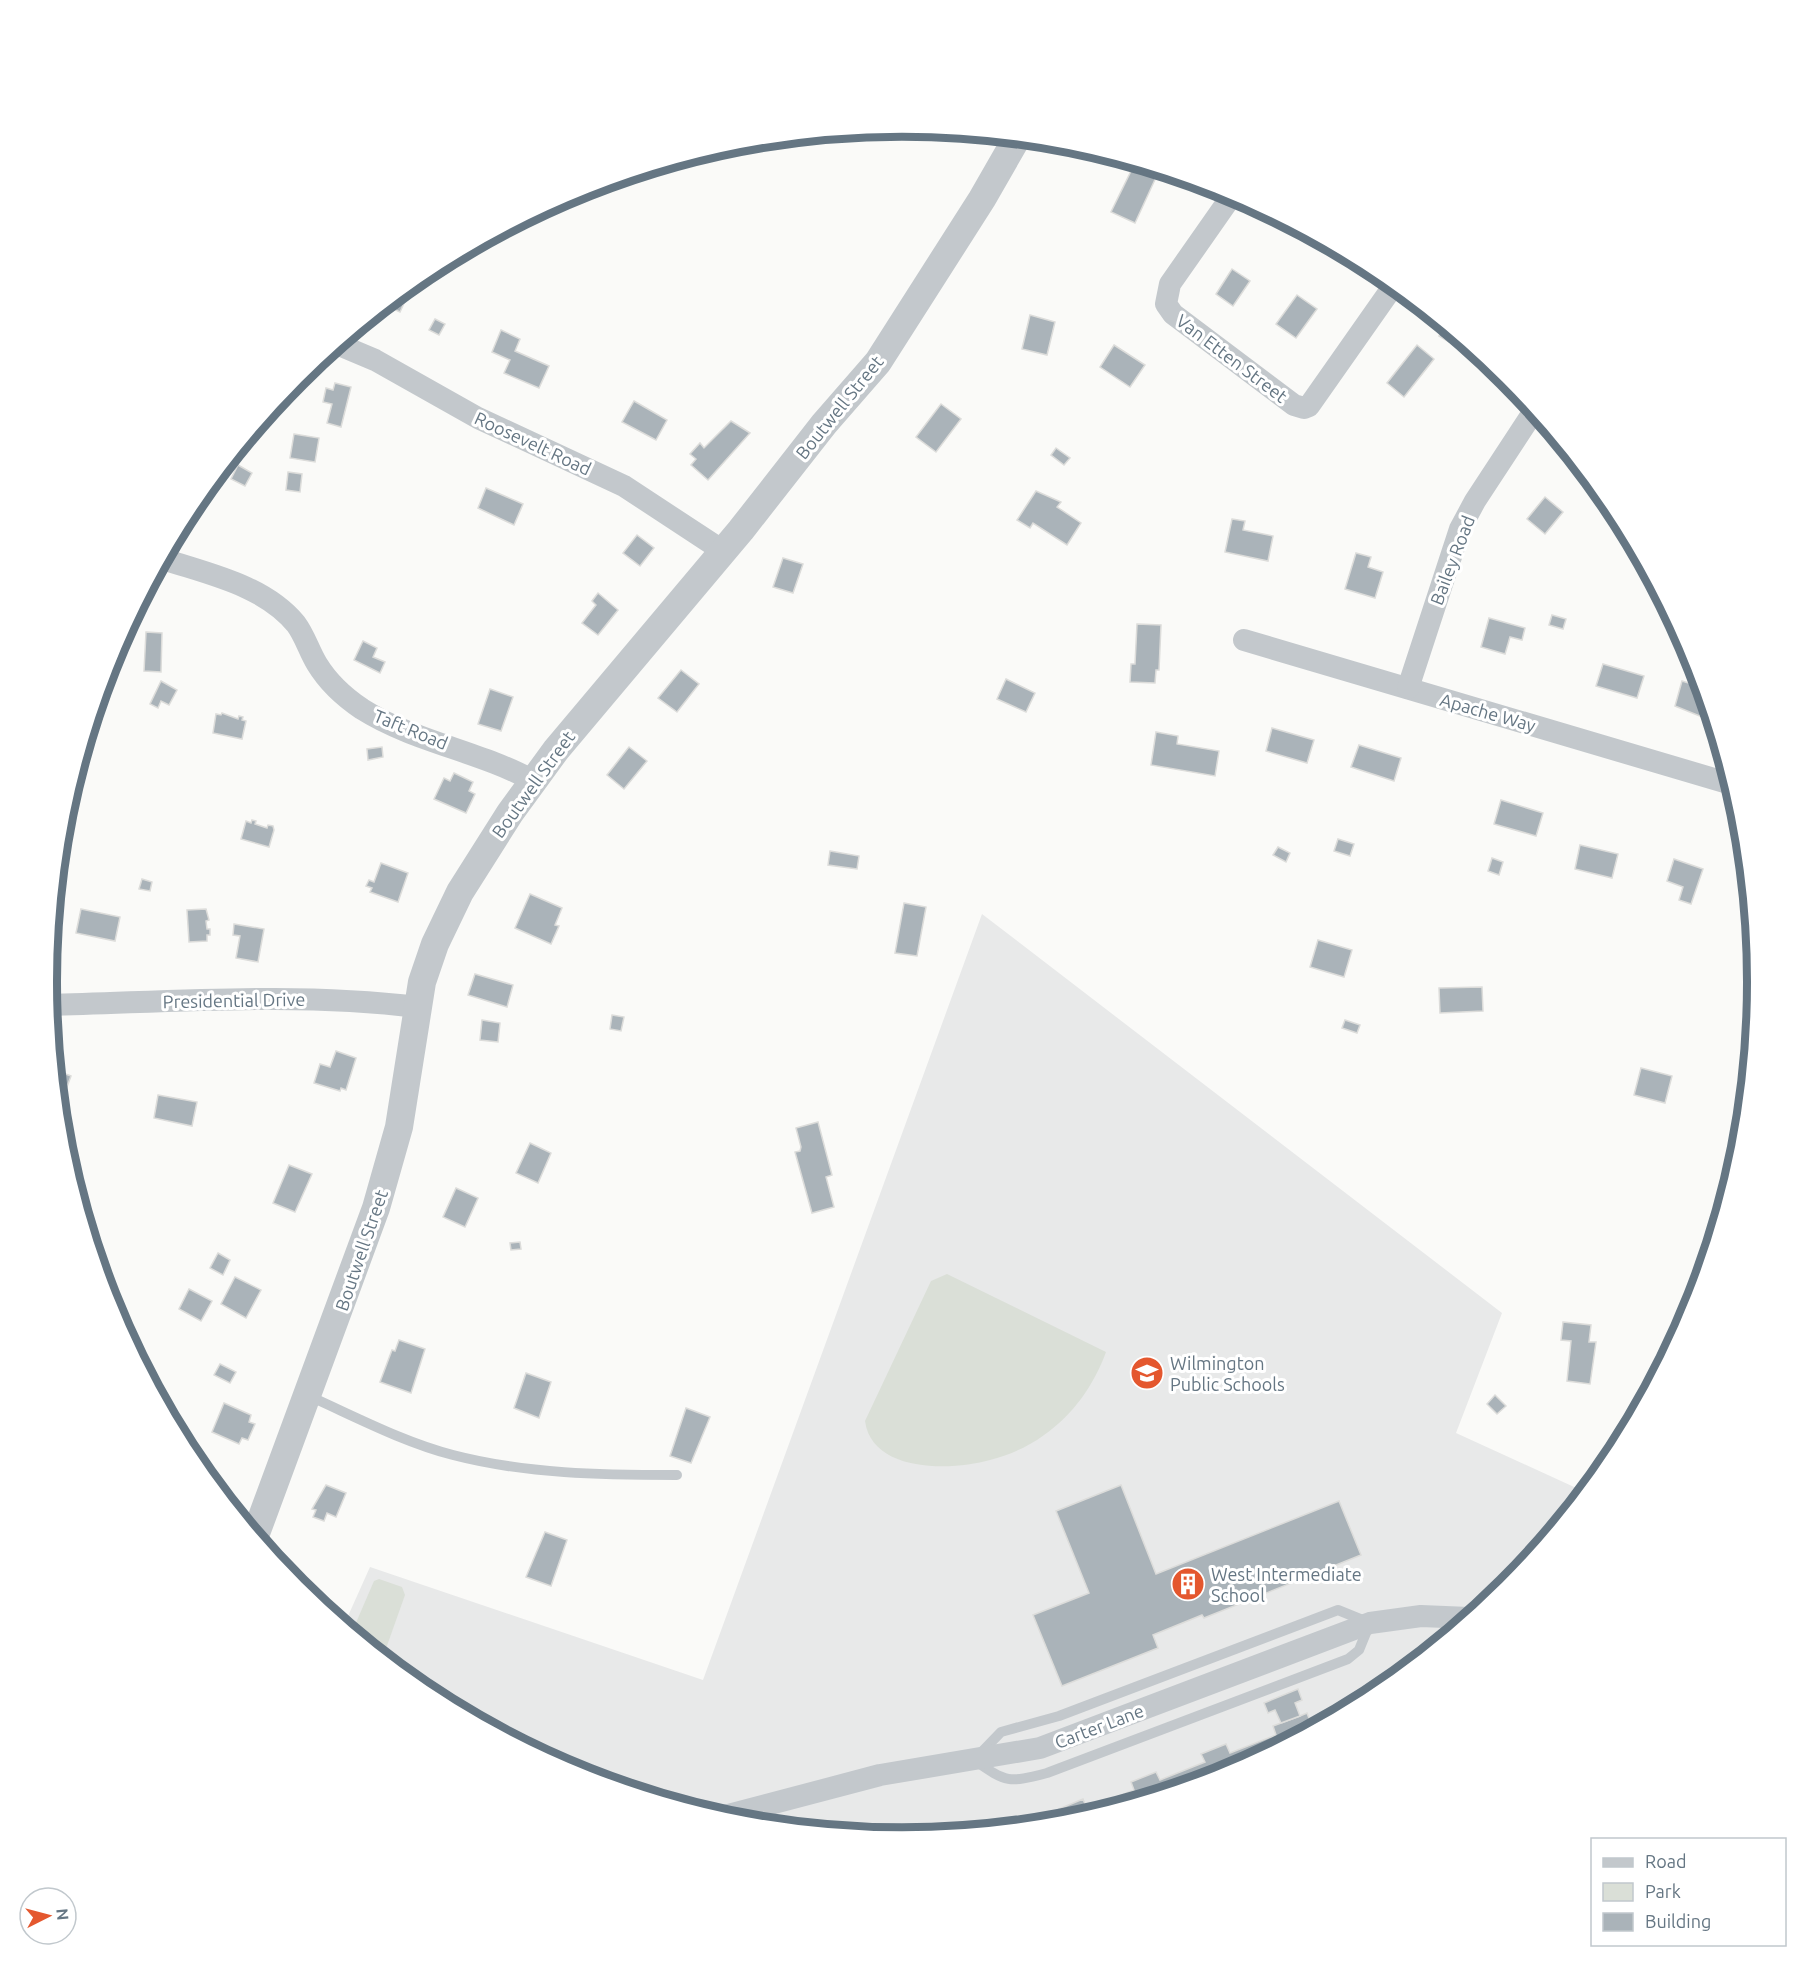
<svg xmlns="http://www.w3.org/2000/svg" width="1804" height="1964" font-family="Ubuntu,sans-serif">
<rect width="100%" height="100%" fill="#fafaf8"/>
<polygon fill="#e8e9e9" points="982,914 1502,1313 1456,1433 1585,1492 1507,1587 1377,1694 1229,1773 1069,1821 902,1837 735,1821 574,1772 426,1693 344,1625 370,1567 703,1680"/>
<g fill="#dadfd7">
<path d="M 947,1274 L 1106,1352 C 1094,1385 1073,1415 1044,1435 C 1028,1447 1009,1455 990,1460 C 952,1471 872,1473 865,1421 L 931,1281 Z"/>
<polygon points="379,1579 402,1587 405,1595 383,1657 352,1632 374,1581"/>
</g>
<g fill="#aab3b9" stroke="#dcdcda" stroke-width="1.5">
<polygon points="908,127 928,129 909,131"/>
<polygon points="1135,163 1158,173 1135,223 1111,212"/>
<polygon points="1232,269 1250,281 1233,306 1216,294"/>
<polygon points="405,288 410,290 400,312 385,305"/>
<polygon points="1297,295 1317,309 1296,338 1276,324"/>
<polygon points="1030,315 1055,322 1047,355 1022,349"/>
<polygon points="435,319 445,324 439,335 429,330"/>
<polygon points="1444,327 1454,334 1449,342 1439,336"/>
<polygon points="501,330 520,339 515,351 549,366 539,388 504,373 510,360 492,352"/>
<polygon points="1114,345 1145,365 1130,387 1100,367"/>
<polygon points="1417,345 1434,359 1404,397 1387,383"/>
<polygon points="335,383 351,387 341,427 327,423 332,404 323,402 326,388 333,390"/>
<polygon points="634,401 667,420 656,440 622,422"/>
<polygon points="941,404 961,419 936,452 916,437"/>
<polygon points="731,421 750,433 708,480 691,465 696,459 690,454 700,443 704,448"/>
<polygon points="294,434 319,438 315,462 290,458"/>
<polygon points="1056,448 1070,458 1064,465 1051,455"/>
<polygon points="1574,458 1589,477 1587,479 1568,465"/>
<polygon points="238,465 252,473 245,486 231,479"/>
<polygon points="288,472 302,474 300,492 286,490"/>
<polygon points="486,488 523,504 514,525 478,508"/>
<polygon points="1036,491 1061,502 1057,507 1081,523 1067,545 1033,523 1030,528 1017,520"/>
<polygon points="1545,497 1563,512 1545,534 1527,519"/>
<polygon points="1232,519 1245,521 1243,530 1273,536 1268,561 1225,552"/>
<polygon points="637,535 654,548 640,566 623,553"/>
<polygon points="1356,553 1371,557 1368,567 1383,572 1375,598 1345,589"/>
<polygon points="783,558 803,564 793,593 773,587"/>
<polygon points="598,593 618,610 598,635 582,623 596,605 592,601"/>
<polygon points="1552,615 1566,619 1563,629 1549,625"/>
<polygon points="1489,618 1525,628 1522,640 1510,637 1505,654 1481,647"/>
<polygon points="1137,624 1161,625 1159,670 1156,670 1155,683 1130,682 1131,664 1135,664"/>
<polygon points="146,632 162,633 161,672 144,671"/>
<polygon points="363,641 377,648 373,657 385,662 380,673 354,660"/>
<polygon points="1603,664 1644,676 1637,698 1596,686"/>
<polygon points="681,670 699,684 677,712 658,698"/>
<polygon points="1006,679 1035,693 1026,712 997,699"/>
<polygon points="161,681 177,690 169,705 161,701 158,708 150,704"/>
<polygon points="1682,681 1702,687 1712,721 1675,706"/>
<polygon points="490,689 513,697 501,731 478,724"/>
<polygon points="222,713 238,719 239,716 243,717 242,720 246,721 242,739 213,733 216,714 221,715"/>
<polygon points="1272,728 1314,740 1307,763 1266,751"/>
<polygon points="1156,732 1178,736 1177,744 1219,751 1215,776 1151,765"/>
<polygon points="1359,745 1401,758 1394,781 1351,767"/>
<polygon points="382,747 383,757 368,760 367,749"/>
<polygon points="629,747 647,761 624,789 607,775"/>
<polygon points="454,773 473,782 469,791 475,794 466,813 434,799 444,778 450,781"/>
<polygon points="1501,800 1543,813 1536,836 1494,824"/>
<polygon points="252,820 256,821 255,824 267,828 268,825 273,826 274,830 269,847 241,839 246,821 251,823"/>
<polygon points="1338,839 1354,844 1350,856 1334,851"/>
<polygon points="1580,845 1618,854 1612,878 1575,869"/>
<polygon points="1278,847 1290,853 1286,862 1273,855"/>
<polygon points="830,851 859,856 857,869 828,865"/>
<polygon points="1492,858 1503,862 1499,875 1488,871"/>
<polygon points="1674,859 1703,869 1691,904 1679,900 1683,887 1667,881"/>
<polygon points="381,863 408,873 398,902 370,892 372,888 366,886 369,880 374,882"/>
<polygon points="142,879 152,882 150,891 139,889"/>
<polygon points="530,894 562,908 555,925 559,926 551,944 515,928"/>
<polygon points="904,903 926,907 917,956 895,953"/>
<polygon points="81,909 120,917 115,941 76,933"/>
<polygon points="206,909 209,920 206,921 207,929 210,929 210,935 207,935 207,941 189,942 187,910"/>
<polygon points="234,924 264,929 258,962 236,958 240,936 233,935"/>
<polygon points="1318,940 1352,950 1344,977 1310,967"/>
<polygon points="475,974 513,985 507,1007 468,995"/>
<polygon points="1482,987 1483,1011 1440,1013 1439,988"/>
<polygon points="612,1015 624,1017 621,1031 610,1029"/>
<polygon points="482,1020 500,1023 498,1042 480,1040"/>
<polygon points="1345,1020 1360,1025 1357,1033 1342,1028"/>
<polygon points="336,1051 356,1058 346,1090 341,1088 340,1091 314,1083 320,1064 330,1067"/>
<polygon points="1641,1068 1672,1076 1665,1103 1634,1095"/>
<polygon points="55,1070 71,1076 64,1095 57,1092"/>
<polygon points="158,1095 197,1102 192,1126 154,1118"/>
<polygon points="818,1122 832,1175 826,1177 834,1207 812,1213 795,1152 800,1151 801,1147 796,1128"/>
<polygon points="530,1143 551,1153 538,1183 516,1173"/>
<polygon points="289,1165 312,1174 295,1212 273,1203"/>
<polygon points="456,1188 478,1198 465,1227 443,1217"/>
<polygon points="520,1242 521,1249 511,1250 510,1243"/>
<polygon points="218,1253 230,1260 223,1275 210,1268"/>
<polygon points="235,1277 261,1290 246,1318 221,1304"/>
<polygon points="189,1289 212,1301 201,1321 179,1309"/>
<polygon points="1563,1322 1591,1325 1589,1342 1596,1342 1590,1384 1567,1381 1571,1341 1561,1340"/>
<polygon points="399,1340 425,1349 411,1393 380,1382 392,1350 395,1351"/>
<polygon points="220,1364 236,1372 230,1383 214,1375"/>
<polygon points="526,1373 551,1382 539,1418 514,1408"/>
<polygon points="1495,1395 1506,1406 1497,1414 1487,1404"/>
<polygon points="224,1403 251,1415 249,1422 255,1424 248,1440 242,1438 239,1444 212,1432"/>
<polygon points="686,1408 710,1417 691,1463 670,1456"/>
<polygon points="189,1453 199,1457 196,1464 190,1457"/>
<polygon points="326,1485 346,1493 336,1517 327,1513 324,1521 313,1517 316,1510 312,1509"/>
<polygon points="1121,1485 1156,1574 1339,1501 1361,1555 1204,1618 1202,1615 1153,1635 1158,1648 1062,1686 1033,1615 1089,1593 1056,1511"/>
<polygon points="545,1532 567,1540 551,1586 526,1577"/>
<polygon points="1375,1685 1377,1694 1229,1773 1069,1821 1052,1823 1063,1818 1059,1809 1083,1799 1087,1809 1134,1790 1131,1782 1156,1772 1160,1780 1205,1762 1201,1754 1226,1744 1230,1753 1276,1735 1273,1726 1300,1716 1307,1713 1310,1721 1355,1703 1352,1694"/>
<polygon points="1298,1689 1302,1700 1295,1703 1300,1716 1281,1723 1275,1710 1268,1713 1264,1703"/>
</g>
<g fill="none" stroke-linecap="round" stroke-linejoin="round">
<g stroke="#c3c8cc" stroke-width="10">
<path d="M 309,1396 C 356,1417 403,1442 453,1455 C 526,1474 602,1475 677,1475"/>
<path d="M 1338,1610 L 1370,1623 L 1359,1650 L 1348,1659 L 1047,1773 C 1008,1783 1007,1783 974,1760 L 1001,1732 L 1059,1716 Z"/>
</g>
<g stroke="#c3c8cc" stroke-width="22">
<polyline points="1233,194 1170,284 1166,304 1173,314 1294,405 1304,408 1309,406 1394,285"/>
<polyline points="337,344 375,360 478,418 624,486 723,551"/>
<path d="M 163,559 C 208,574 264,585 296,624 C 305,636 309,651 317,664 C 328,682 344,697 362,709 C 414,742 479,751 534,781"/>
<polyline points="1244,640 1731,784"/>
<polyline points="1408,688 1460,529 1475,501 1534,411"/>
<path d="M 49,1005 C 172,1002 296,992 418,1007"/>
<polyline points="721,1817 880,1775 1040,1748 1370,1623 1421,1616 1469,1618"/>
</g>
<polyline stroke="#c3c8cc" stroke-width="28" points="255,1536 376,1208 399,1127 422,982 435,944 460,892 510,813 556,750 741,530 824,424 878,362 982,199 1017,138"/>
</g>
<defs>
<g id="school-disc" transform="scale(1.725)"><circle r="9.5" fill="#e4572e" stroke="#fff"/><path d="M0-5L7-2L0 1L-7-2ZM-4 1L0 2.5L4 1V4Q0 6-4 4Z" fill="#fff"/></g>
<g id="building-disc" transform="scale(1.725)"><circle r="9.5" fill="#e4572e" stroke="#fff"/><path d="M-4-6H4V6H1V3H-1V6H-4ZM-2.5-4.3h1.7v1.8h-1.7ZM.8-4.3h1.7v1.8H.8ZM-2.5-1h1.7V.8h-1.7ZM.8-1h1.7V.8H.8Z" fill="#fff"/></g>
</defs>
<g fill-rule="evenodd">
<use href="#school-disc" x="1147" y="1373"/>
<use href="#building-disc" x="1188" y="1584"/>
</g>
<g text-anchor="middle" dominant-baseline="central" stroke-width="6" stroke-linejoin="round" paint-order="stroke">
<g font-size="18" fill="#657683" stroke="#fff">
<text transform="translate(1232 358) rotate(37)">Van Etten Street</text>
<text transform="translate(839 407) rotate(-51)">Boutwell Street</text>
<text transform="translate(533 443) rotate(25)">Roosevelt Road</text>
<text transform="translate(1452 560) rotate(-69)">Bailey Road</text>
<text transform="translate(1488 712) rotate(16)">Apache Way</text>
<text transform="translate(411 729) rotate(22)">Taft Road</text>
<text transform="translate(533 784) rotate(-54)">Boutwell Street</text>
<text transform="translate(234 1000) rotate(-1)">Presidential Drive</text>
<text transform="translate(361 1250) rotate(-71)">Boutwell Street</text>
<text transform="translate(1099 1726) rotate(-21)">Carter Lane</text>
</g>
<g font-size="18" fill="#657683" stroke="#fff" text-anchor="start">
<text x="1170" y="1363">Wilmington<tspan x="1170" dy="21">Public Schools</tspan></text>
<text x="1211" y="1574">West Intermediate<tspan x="1211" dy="21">School</tspan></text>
</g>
</g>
<path d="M0 0H1804V1964H0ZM57 982a845 845 0 1 1 1690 0a845 845 0 1 1-1690 0Z" fill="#fff" fill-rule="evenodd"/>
<path fill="none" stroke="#657683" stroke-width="8" d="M57 982a845 845 0 1 1 1690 0a845 845 0 1 1-1690 0Z"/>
<rect x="1591" y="1838" width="195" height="108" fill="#ffffff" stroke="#c1c8cd" stroke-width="1.5"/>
<rect x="1603" y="1858" width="30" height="9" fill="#c3c8cc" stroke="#c1c8cd" stroke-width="1.5"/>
<text x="1645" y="1868" font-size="18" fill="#657683">Road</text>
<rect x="1603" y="1883" width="30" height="18" fill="#dadfd7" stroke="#c1c8cd" stroke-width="1.5"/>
<text x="1645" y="1898" font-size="18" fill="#657683">Park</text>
<rect x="1603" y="1913" width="30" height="18" fill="#aab3b9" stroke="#c1c8cd" stroke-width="1.5"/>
<text x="1645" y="1928" font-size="18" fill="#657683">Building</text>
<g transform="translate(48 1916) rotate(84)"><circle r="28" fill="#ffffff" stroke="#c1c8cd" stroke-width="1.5"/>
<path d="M0-4.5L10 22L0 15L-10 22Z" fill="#e4572e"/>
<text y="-9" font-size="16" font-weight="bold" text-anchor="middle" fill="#657683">N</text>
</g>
</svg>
